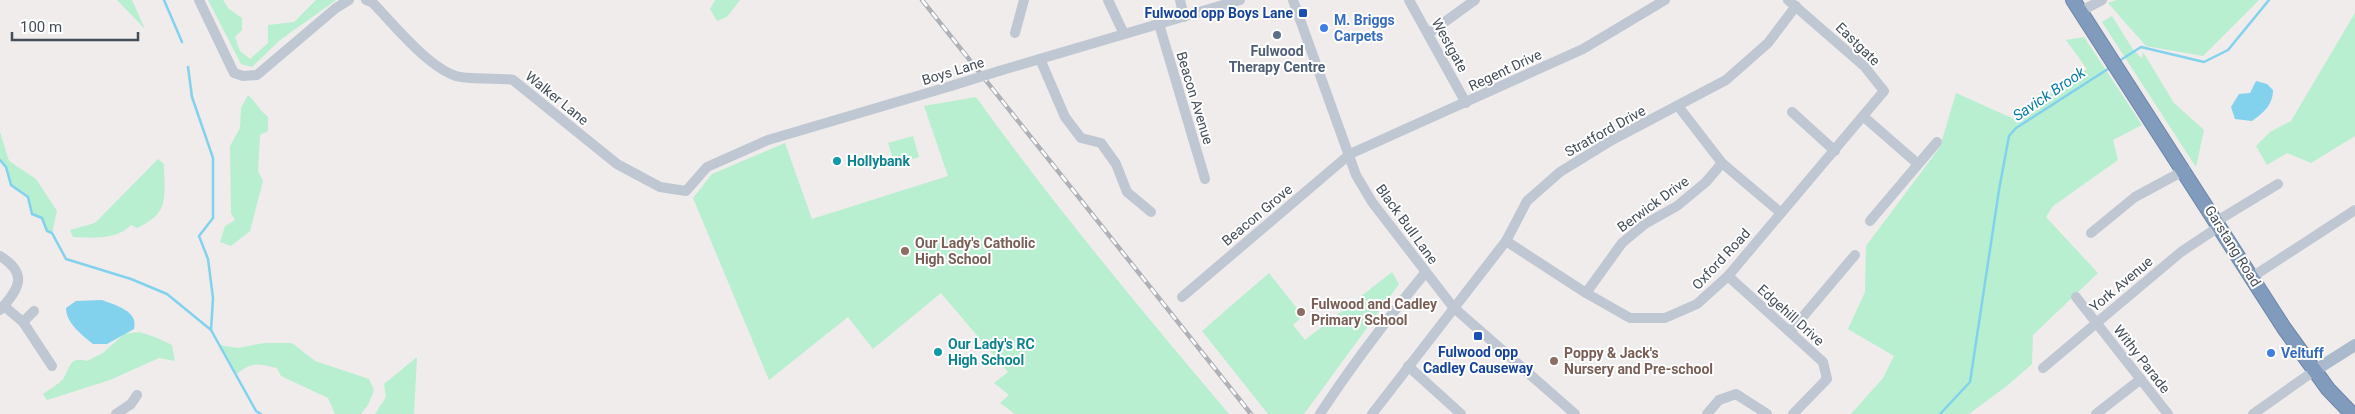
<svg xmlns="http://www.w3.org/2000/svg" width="2355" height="414" font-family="Roboto,sans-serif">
<rect width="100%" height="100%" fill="#efeceb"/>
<g fill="#b7efd0">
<polygon points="117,0 132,0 145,29"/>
<polygon points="208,0 223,0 229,9 242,18 242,30 235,37 240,51 250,59 268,43 268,25 294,22 316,0 336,0 280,40 252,67 241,64"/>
<polygon points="715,0 740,0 727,17 717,21 710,9"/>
<polygon points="2117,0 2259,0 2203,56 2146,46 2108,3"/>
<polygon points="2355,13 2355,136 2311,163 2287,153 2267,165 2256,146 2270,132 2291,121"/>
<polygon points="2112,16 2132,48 2142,59 2143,52 2174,103 2204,130 2196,167 2102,22"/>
<polygon points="2084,37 2142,125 2113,140 2118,160 2053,206 2046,217 2098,273 2033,335 2032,364 2008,385 1969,414 1851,414 1883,378 1894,356 1848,329 1865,292 1866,246 1940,147 1956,93 2014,119 2087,69 2066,40"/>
<path d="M 248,95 C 256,102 259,110 268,117 L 268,131 L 260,135 L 258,171 L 263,181 L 250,231 L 231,246 L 220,242 L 225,226 L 235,220 L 231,213 L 230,146 L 240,128 L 241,108 Z"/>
<path d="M 976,97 C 1055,207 1142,311 1229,414 L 1015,414 L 1000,403 L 1009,395 L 994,383 L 1008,372 L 941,293 L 873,349 L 848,317 L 769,380 L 693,198 L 712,174 L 785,143 L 812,219 L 948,176 L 924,106 Z"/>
<polygon points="0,132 9,161 36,179 57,211 52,233 47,231 42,218 32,214 28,197 11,185 6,167 0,160"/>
<polygon points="913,136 919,157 895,164 888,143"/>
<path d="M 158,159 L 164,164 C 164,197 171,212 137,228 L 131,225 C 117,240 91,238 73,237 L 70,230 L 95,223 Z"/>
<polygon points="1392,272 1399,284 1304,414 1268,414 1202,331 1269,273 1303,316 1293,325 1305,340"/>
<path d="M 139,332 L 155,337 L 172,345 L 175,361 L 159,358 L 110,380 L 47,400 L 43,394 C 49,389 58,385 63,379 C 71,367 69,356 87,361 L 103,353 L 124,334 Z"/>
<path d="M 264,343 L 292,343 L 315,361 L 369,379 L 374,390 L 368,405 L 361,414 L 335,414 L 328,398 L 281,376 L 277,368 C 259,364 252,361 237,374 L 218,345 L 238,348 Z"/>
<polygon points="417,357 414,414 375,414 386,397 384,384"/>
</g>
<g fill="#83d2ed">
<path d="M 2256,81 L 2267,84 L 2273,90 C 2273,105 2263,113 2252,121 L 2235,119 L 2231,107 L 2239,94 L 2250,93 Z"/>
<path d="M 102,300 C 115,305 139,311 134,329 L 107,344 L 93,344 C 82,335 66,323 66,308 L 76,301 Z"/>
</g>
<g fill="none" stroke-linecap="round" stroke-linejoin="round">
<g stroke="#83d2ed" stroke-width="2.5">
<polyline points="164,0 182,42"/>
<polyline points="2119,61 2141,47 2204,62 2228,50 2269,0"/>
<polyline points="188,67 192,97 213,158 213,218 199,236 208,259 213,298 211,330 256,411 261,414"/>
<polyline points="0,160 6,167 11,185 28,197 32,214 42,218 47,231 52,233 66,259 131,279 167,294 211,330"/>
<polyline points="1940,414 1970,382 1999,190 2009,136 2016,128 2111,67"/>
</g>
<g stroke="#6d86a9" stroke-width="16">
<polyline id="highway" points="2073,0 2284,328 2328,389 2352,414"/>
</g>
<g stroke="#bec7d2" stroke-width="10">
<polyline points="199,0 234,73 243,76 257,75 336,8 349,0"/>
<path d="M 366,0 L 373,3 C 394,25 428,67 456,76 C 468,80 496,77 513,80 L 617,164 L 660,187 L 686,191 L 707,167 L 768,140 L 951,86"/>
<polyline points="1108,0 1124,34"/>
<polyline points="1180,0 1184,17"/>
<polyline points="1293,0 1356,175 1372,202 1453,307 1575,414"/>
<polyline points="1409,0 1466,103"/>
<polyline points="2081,11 2102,0"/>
<polyline points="1159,24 1205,179"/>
<polyline points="1015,33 1024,0"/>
<polyline points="1428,34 1475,0"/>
<polyline points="1040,59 1065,117 1081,138 1101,143 1116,164 1127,192 1151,212"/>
<polyline points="999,71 1240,0"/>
<polyline points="1678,106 1722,163 1781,213"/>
<polyline points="1792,112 1835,151"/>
<polyline points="1864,117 1918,164"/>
<polyline points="1870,221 1937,142"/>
<polyline points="2217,221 2278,184"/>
<polyline points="2091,233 2135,197 2185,170"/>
<polyline points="1506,241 1586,293 1630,318 1665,318 1697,304 1728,276 1884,91 1864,66 1788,0"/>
<path d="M 0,256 C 29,274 19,289 0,310"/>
<polyline points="1728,276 1823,362 1827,379 1793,414"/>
<polyline points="2252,277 2355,210"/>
<polyline points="1586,293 1622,243 1645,224 1677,206 1706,182 1722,163"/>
<polyline points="1182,297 1350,154 1583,49 1665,0"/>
<polyline points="2076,297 2168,414"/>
<polyline points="4,306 23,322 52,366"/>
<polyline points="23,322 34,311"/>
<polyline points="1790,332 1855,255"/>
<polyline points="1408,366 1461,414"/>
<polyline points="2043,368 2181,252 2220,226"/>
<polyline points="116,414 131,404 137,395"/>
<path d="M 1320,414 C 1352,365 1388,318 1425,273"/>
<polyline points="1372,414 1506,241 1527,201 1560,172 1612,140 1726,80 1768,43 1796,6"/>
<polyline points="1707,414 1719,400 1736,394 1767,414"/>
<polyline points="2096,414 2141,379"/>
<polyline points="2253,414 2314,371"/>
</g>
<polyline stroke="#aab9cc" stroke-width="12" points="2314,371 2355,345"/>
<use href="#highway" stroke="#819bbd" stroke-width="14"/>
<g stroke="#aeb1b7" stroke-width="4.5">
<polyline id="rail" points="922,0 1251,414"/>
</g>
<use href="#rail" stroke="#fff" stroke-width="2.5" stroke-dasharray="8" stroke-linecap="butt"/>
<polyline stroke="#bec7d2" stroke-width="10" points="951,86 999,71"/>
</g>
<g fill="#1a4fb4" stroke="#fff" stroke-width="2">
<rect x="1298" y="8" width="10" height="10" rx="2.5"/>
<rect x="1473" y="331" width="10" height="10" rx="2.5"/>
</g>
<g fill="#3f7fe0" stroke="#fff" stroke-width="2">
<circle cx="1324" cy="28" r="5"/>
<circle cx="2271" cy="353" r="5"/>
</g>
<circle fill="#5c6f8a" stroke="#fff" stroke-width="2" cx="1277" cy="35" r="5"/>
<g fill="#0f9aa8" stroke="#fff" stroke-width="2">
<circle cx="837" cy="161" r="5"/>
<circle cx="938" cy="352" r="5"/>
</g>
<g fill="#8d6e63" stroke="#fff" stroke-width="2">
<circle cx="905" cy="251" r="5"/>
<circle cx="1301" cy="312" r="5"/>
<circle cx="1554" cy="361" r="5"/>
</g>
<g text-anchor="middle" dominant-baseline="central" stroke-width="4" stroke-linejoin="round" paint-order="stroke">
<g font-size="14" font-weight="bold" fill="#164399" stroke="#fff" text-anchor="end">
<text x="1293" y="13">Fulwood opp Boys Lane</text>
<text x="1478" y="352" text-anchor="middle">Fulwood opp<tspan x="1478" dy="16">Cadley Causeway</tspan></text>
</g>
<g font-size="14" font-weight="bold" fill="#366cbe" stroke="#fff" text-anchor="start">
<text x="1334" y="20">M. Briggs<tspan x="1334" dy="16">Carpets</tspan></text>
<text x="2281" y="353">Veltuff</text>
</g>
<g font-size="14" fill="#444e59" stroke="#fff">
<text transform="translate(1858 44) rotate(44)">Eastgate</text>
<text transform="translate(1450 45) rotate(61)">Westgate</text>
<text transform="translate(1505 70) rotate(-25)">Regent Drive</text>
<text transform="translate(953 71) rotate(-17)">Boys Lane</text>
<text transform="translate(557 98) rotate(39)">Walker Lane</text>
<text transform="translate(1195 98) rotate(73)">Beacon Avenue</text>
<text transform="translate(1605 131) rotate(-29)">Stratford Drive</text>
<text transform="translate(1653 204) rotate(-36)">Berwick Drive</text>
<text transform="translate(1257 215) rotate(-40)">Beacon Grove</text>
<text transform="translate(1407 224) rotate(54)">Black Bull Lane</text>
<text transform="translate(2233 246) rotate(58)">Garstang Road</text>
<text transform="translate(1721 259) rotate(-47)">Oxford Road</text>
<text transform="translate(2121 284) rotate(-40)">York Avenue</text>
<text transform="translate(1791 315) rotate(42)">Edgehill Drive</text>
<text transform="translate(2142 359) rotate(52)">Withy Parade</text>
</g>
<g font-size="14" font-weight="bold" fill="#4e5e75" stroke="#fff">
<text x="1277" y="51">Fulwood<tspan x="1277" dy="16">Therapy Centre</tspan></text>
</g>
<g font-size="14" font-weight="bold" fill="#0d838f" stroke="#fff" text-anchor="start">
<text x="847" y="161">Hollybank</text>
<text x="948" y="344">Our Lady's RC<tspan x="948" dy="16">High School</tspan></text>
</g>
<g font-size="14" font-weight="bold" fill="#785e54" stroke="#fff" text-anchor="start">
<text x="915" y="243">Our Lady's Catholic<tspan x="915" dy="16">High School</tspan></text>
<text x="1311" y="304">Fulwood and Cadley<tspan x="1311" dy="16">Primary School</tspan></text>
<text x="1564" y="353">Poppy &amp; Jack's<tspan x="1564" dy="16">Nursery and Pre-school</tspan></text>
</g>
<g font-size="15" font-style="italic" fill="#087ea8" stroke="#fff">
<text transform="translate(2049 94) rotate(-34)">Savick Brook</text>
</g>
</g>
<path d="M12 32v8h126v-8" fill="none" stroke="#444e59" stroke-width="2.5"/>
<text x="20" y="32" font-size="15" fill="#444e59" stroke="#ffffff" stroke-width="4" paint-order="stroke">100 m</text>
</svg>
